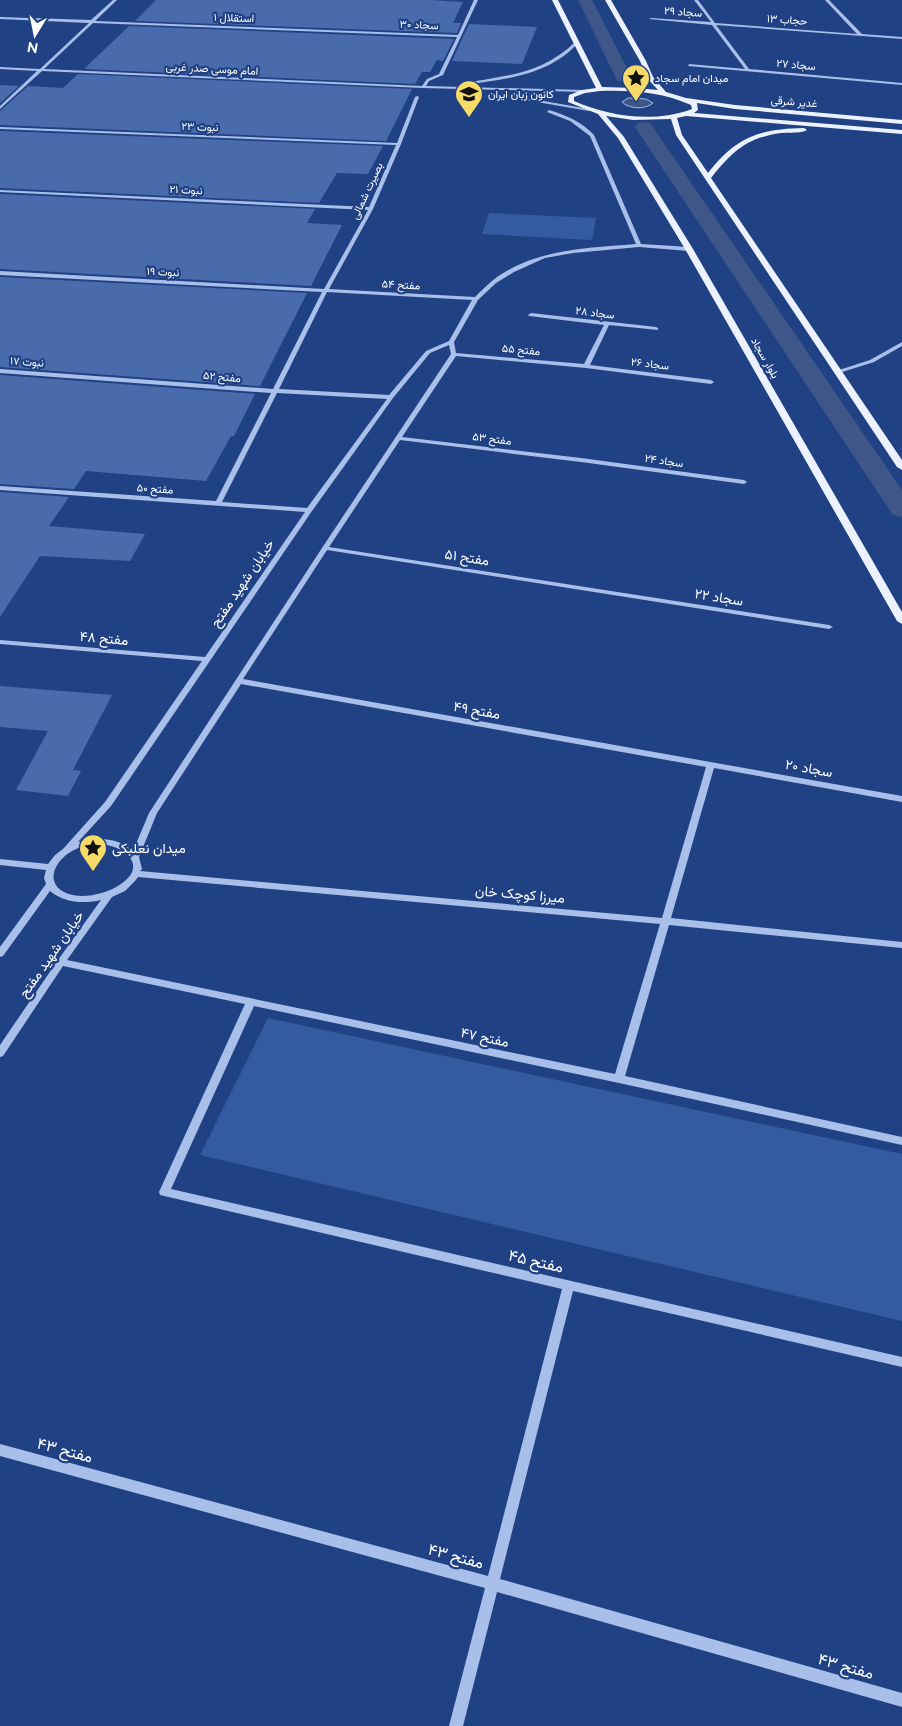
<svg xmlns="http://www.w3.org/2000/svg" width="902" height="1726" font-family="Raleway,Vazirmatn,sans-serif">
<rect width="100%" height="100%" fill="#204284"/>
<g fill="#345aa1">
<polygon points="489,213 596,218 592,240 482,234"/>
<polygon points="268,1018 902,1154 902,1321 200,1155"/>
</g>
<path fill="#3f5788" stroke="#9cb9ea" d="M 628,98 L 646,99 L 653,103 C 645,110 629,109 622,102 Z"/>
<g fill="none" stroke-linecap="round" stroke-linejoin="round">
<g fill="#3f5788" fill-rule="evenodd">
<polygon points="578,0 592,0 632,78 630,81 618,81 616,78"/>
<polygon points="644,122 650,123 902,490 902,517 893,515 889,509 635,127 638,123"/>
</g>
</g>
<g fill="#496bac">
<polygon points="156,0 430,0 463,2 453,23 461,23 457,33 135,21"/>
<polygon points="469,24 537,27 522,64 452,61"/>
<polygon points="129,26 454,39 443,61 437,60 430,72 422,72 415,84 84,69"/>
<polygon points="78,74 412,89 386,141 0,125 0,111 28,86 63,88"/>
<polygon points="0,85 19,86 0,103"/>
<polygon points="0,131 383,146 368,174 337,173 319,203 0,188"/>
<polygon points="0,194 315,209 307,223 342,225 311,286 0,269"/>
<polygon points="0,277 307,293 260,386 0,367"/>
<polygon points="0,375 255,394 234,436 231,436 206,481 86,471 74,489 0,484"/>
<polygon points="0,492 69,497 49,526 145,534 130,561 40,556 0,617"/>
<polygon points="0,686 112,695 73,770 81,771 68,796 16,790 48,731 0,727"/>
</g>
<g fill="none" stroke-linecap="round" stroke-linejoin="round">
<g fill="#a8bfe9" fill-rule="evenodd">
<path d="M 113,0 L 117,0 L 95,21 L 458,35 L 474,0 L 478,0 L 443,75 L 429,81 L 426,86 L 584,90 L 586,91 L 584,92 L 423,88 L 42,71 L 0,109 L 0,106 L 37,71 L 0,69 L 0,67 L 40,69 L 89,23 L 0,19 L 0,17 L 91,20 ZM 93,23 L 457,37 L 439,74 L 427,79 L 422,86 L 44,69 Z"/>
<polygon points="694,0 698,0 715,23 857,34 825,0 829,0 862,34 902,37 902,39 716,25 749,69 902,83 902,85 688,66 689,64 745,69 712,25 649,19 651,18 711,22"/>
<path d="M 574,43 L 577,44 C 549,75 503,80 463,85 L 461,84 C 469,81 479,81 488,79 C 521,74 549,67 574,43 Z"/>
<polygon points="498,93 589,109 591,110 589,111 497,95"/>
<path d="M 417,96 L 419,97 L 401,144 L 373,209 L 329,289 L 475,297 C 480,292 486,286 492,281 C 532,249 587,248 636,244 L 590,136 L 570,121 L 547,112 L 549,110 C 566,115 582,122 594,135 L 641,244 L 689,247 L 692,249 L 689,251 L 639,247 L 573,253 L 545,258 L 514,272 L 496,283 L 478,300 L 454,342 L 456,353 L 584,364 L 604,325 L 529,316 L 528,315 L 531,313 L 656,327 L 658,328 L 658,330 L 609,325 L 590,365 L 711,380 L 714,382 L 711,384 L 586,368 L 456,356 L 402,437 L 581,458 L 744,480 L 747,482 L 744,484 L 581,462 L 400,440 L 329,547 L 829,625 L 833,627 L 829,629 L 327,550 L 243,679 L 902,796 L 902,802 L 714,768 L 671,918 L 902,942 L 902,948 L 669,925 L 625,1076 L 902,1137 L 902,1145 L 619,1083 L 254,1006 L 171,1189 L 902,1357 L 902,1367 L 573,1291 L 500,1579 L 902,1693 L 902,1707 L 497,1592 L 463,1726 L 449,1726 L 485,1588 L 0,1456 L 0,1444 L 488,1576 L 562,1289 L 160,1195 L 159,1192 L 245,1004 L 63,966 L 3,1056 L 0,1057 L 0,1045 L 58,960 L 101,900 C 84,904 64,903 50,891 L 3,956 L 0,957 L 0,947 L 46,884 L 44,878 L 46,870 L 0,865 L 0,859 L 48,864 L 55,855 L 63,849 L 105,802 L 202,661 L 0,644 L 0,640 L 205,657 L 305,512 L 0,490 L 0,486 L 216,501 L 271,393 L 0,373 L 0,369 L 273,389 L 322,292 L 0,275 L 0,271 L 324,289 L 368,210 L 0,192 L 0,190 L 369,207 L 396,145 L 0,129 L 0,127 L 397,143 L 415,97 ZM 327,292 L 472,300 L 449,341 L 426,351 L 389,395 L 279,389 ZM 449,345 L 451,354 L 322,548 L 149,813 L 133,851 C 118,837 97,837 78,842 L 111,806 L 312,511 L 393,398 L 430,353 ZM 277,393 L 387,399 L 307,508 L 222,502 ZM 241,684 L 706,767 L 662,918 L 140,871 L 142,869 L 139,857 L 157,813 ZM 104,844 C 110,846 117,847 122,851 C 159,874 95,906 66,893 C 42,882 57,858 74,850 C 84,845 94,845 104,844 ZM 138,877 L 660,924 L 615,1074 L 67,960 L 112,897 L 125,891 L 135,881 Z"/>
<polygon points="902,342 902,346 874,362 839,373 836,371 870,360"/>
</g>
<path fill="#ebf1fe" fill-rule="evenodd" d="M 552,0 L 558,0 L 602,87 L 636,88 L 658,90 L 647,78 L 640,61 L 605,0 L 611,0 L 646,61 L 653,77 L 666,92 L 686,98 L 735,105 L 902,120 L 902,124 L 735,109 L 697,103 L 698,110 L 694,113 L 902,130 L 902,134 L 686,116 L 677,118 L 682,135 L 708,173 C 736,137 759,129 804,128 L 807,130 C 800,134 789,132 781,133 C 746,138 732,152 711,178 L 902,460 L 902,470 L 897,467 L 676,135 L 671,119 L 633,120 L 606,116 L 624,137 L 693,249 L 902,612 L 902,624 L 897,621 L 685,249 L 618,138 L 598,114 L 568,102 L 569,95 L 582,90 L 596,88 ZM 600,91 C 632,90 662,92 691,105 L 692,109 C 655,123 610,117 574,101 L 574,97 L 585,93 Z"/>
</g>
<defs>
<g id="sight-pin" transform="scale(1.4375)"><path d="M0 17L-7.5 6A9.5 9.5 0 1 1 7.5 6Z" fill="#f6db69" stroke="#204284"/><path d="M0-6L1.8-2.2L6-1.7L2.9 1.2L3.7 5.4L0 3.3L-3.7 5.4L-2.9 1.2L-6-1.7L-1.8-2.2Z" fill="#111"/></g>
<g id="school-pin" transform="scale(1.4375)"><path d="M0 17L-7.5 6A9.5 9.5 0 1 1 7.5 6Z" fill="#f6db69" stroke="#204284"/><path d="M0-5L7-2L0 1L-7-2ZM-4 1L0 2.5L4 1V4Q0 6-4 4Z" fill="#111"/></g>
</defs>
<g fill-rule="evenodd">
<use href="#sight-pin" x="636" y="78"/>
<use href="#school-pin" x="469" y="94"/>
<use href="#sight-pin" x="93" y="848"/>
</g>
<g text-anchor="middle" dominant-baseline="central" stroke-width="4.5" stroke-linejoin="round" paint-order="stroke">
<g font-size="11" fill="#fff" stroke="#204284">
<text transform="translate(683 12) rotate(4)">سجاد ۲۹</text>
<text transform="translate(234 18) rotate(2)">استقلال ۱</text>
<text transform="translate(787 20) rotate(4)">حجاب ۱۳</text>
<text transform="translate(419 25) rotate(2)">سجاد ۳۰</text>
<text transform="translate(796 65) rotate(5)">سجاد ۲۷</text>
<text transform="translate(212 69) rotate(3)">امام موسی صدر غربی</text>
<text transform="translate(794 102) rotate(5)">غدیر شرقی</text>
<text transform="translate(200 127) rotate(2)">نبوت ۲۳</text>
<text transform="translate(186 190) rotate(3)">نبوت ۲۱</text>
<text transform="translate(367 191) rotate(-65)">بصیرت شمالی</text>
<text transform="translate(163 272) rotate(3)">نبوت ۱۹</text>
<text transform="translate(401 285) rotate(3)">مفتح ۵۴</text>
<text transform="translate(595 313) rotate(7)">سجاد ۲۸</text>
<text transform="translate(521 350) rotate(5)">مفتح ۵۵</text>
<text transform="translate(765 358) rotate(60)">بلوار سجاد</text>
<text transform="translate(27 362) rotate(4)">نبوت ۱۷</text>
<text transform="translate(650 364) rotate(7)">سجاد ۲۶</text>
<text transform="translate(222 377) rotate(5)">مفتح ۵۲</text>
<text transform="translate(492 439) rotate(7)">مفتح ۵۳</text>
<text transform="translate(664 461) rotate(8)">سجاد ۲۴</text>
<text transform="translate(155 489) rotate(4)">مفتح ۵۰</text>
</g>
<g font-size="11" fill="#fff" stroke="#204284" text-anchor="start">
<text x="655" y="78">میدان امام سجاد</text>
<text x="488" y="94">کانون زبان ایران</text>
</g>
<g font-size="14" fill="#fff" stroke="#204284">
<text transform="translate(467 557) rotate(9)">مفتح ۵۱</text>
<text transform="translate(242 583) rotate(-56)">خیابان شهید مفتح</text>
<text transform="translate(719 597) rotate(9)">سجاد ۲۲</text>
<text transform="translate(104 638) rotate(5)">مفتح ۴۸</text>
<text transform="translate(477 710) rotate(10)">مفتح ۴۹</text>
<text transform="translate(809 768) rotate(10)">سجاد ۲۰</text>
<text transform="translate(520 894) rotate(5)">میرزا کوچک خان</text>
<text transform="translate(51 954) rotate(-55)">خیابان شهید مفتح</text>
<text transform="translate(485 1037) rotate(12)">مفتح ۴۷</text>
</g>
<g font-size="14" fill="#fff" stroke="#204284" text-anchor="start">
<text x="112" y="848">میدان نعلبکی</text>
</g>
<g font-size="16" fill="#fff" stroke="#204284">
<text transform="translate(536 1261) rotate(13)">مفتح ۴۵</text>
<text transform="translate(65 1450) rotate(15)">مفتح ۴۳</text>
<text transform="translate(456 1556) rotate(15)">مفتح ۴۳</text>
<text transform="translate(846 1666) rotate(16)">مفتح ۴۳</text>
</g>
</g>
<g transform="translate(35 35) rotate(190)" stroke="#204284" stroke-width="4" paint-order="stroke">
<path d="M0-4L9 19L0 12L-9 19Z" fill="#ffffff"/>
<text y="-8" font-size="14" font-weight="bold" text-anchor="middle" fill="#ffffff">N</text>
</g>
</svg>
